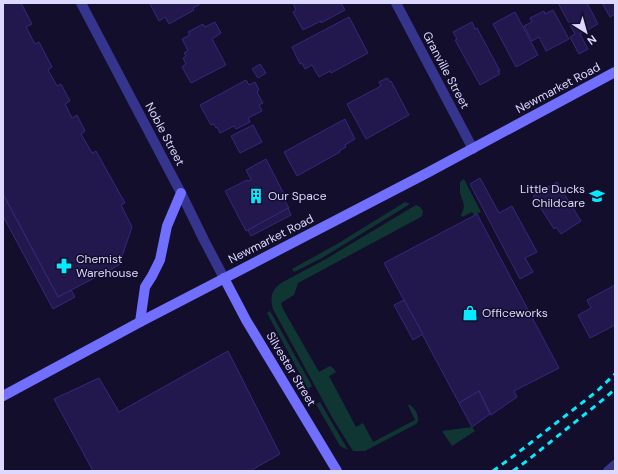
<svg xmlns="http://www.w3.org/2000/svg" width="618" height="474" font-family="'DM Sans',sans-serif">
<rect width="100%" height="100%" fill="#120e2b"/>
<g fill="#103634">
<path d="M 464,179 L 481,212 L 474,215 L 472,212 L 462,217 L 461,215 C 467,205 462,202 460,192 C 460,189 460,185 460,182 Z"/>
<polygon points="405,202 410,204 322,258 294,272 292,269 337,244"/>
<path d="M 416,205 L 420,207 L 423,211 L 422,216 L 419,218 L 298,283 L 294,295 L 281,303 L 283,309 L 319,372 L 330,366 L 333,368 L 336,372 L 329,376 L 356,427 L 363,423 L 373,442 L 415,420 L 408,405 L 410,405 C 415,408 419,416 418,421 L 416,424 L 365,451 L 353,451 L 333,419 L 273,309 C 270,297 271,291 281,283 L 326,259 Z"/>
<polygon points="270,311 312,386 308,389 267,313"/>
<polygon points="320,402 348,450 340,446 316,404"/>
<polygon points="472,427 475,431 452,446 442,431"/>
</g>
<g fill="#22184e" stroke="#37287c">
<polygon points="3,3 13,3 14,4 16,3 21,3 32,24 26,27 35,44 39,42 52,67 48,70 57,86 61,84 70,101 65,104 72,118 77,115 85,131 81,134 92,153 96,151 125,203 121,205 132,227 119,265 58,297 3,194"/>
<polygon points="153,3 198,3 199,5 193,8 194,10 169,24 165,17 159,21 150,4"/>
<polygon points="293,3 341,3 345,10 321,23 321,21 303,30 293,12 296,10"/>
<polygon points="558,3 587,3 598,24 580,34 588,49 579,54 570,37 575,34"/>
<polygon points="602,3 615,3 615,14 610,17"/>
<polygon points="553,10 569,39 546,51 539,37 532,41 524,26 532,22 530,18 544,11 545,14"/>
<polygon points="515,12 538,55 516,67 493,24"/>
<polygon points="349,17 368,53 331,73 330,71 319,77 312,65 305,69 302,63 300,64 292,47"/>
<polygon points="215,22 221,33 212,39 226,65 191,83 182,67 186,64 183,58 186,56 184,53 188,51 182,39 190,35 188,32 203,24 205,27"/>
<polygon points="472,22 475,29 477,28 500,71 498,71 500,74 480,85 455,40 457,39 453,32"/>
<polygon points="260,64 266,73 258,78 252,69"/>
<polygon points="387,78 390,82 391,81 409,115 366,139 347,104 381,86 379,82"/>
<polygon points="246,80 249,85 255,82 259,90 257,92 263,103 259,105 262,111 248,118 250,122 236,129 234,126 220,133 217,127 216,128 214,124 211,125 200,105"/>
<polygon points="345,119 355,139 345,145 346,147 339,151 340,152 297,176 284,152"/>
<polygon points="253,125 262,142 240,153 231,136"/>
<polygon points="266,159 287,200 285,201 289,208 246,231 225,191 247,180 248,181 251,180 246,170"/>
<polygon points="480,178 499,213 512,206 537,252 525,258 533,272 520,279 470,184"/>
<polygon points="557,182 581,221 561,234 556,227 554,229 533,196 549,186 549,187"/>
<polygon points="3,194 58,297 71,290 75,297 53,309 3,216"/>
<polygon points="288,208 291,215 251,236 248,230"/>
<polygon points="477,214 559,368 514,391 517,397 491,415 479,391 459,403 384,263"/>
<polygon points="615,285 615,325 590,338 578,315 591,308 587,300"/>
<polygon points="404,300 423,334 413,340 394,305"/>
<polygon points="228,351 280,454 250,471 93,471 54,399 99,378 119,412"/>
<polygon points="479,391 490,414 472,427 459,403"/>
</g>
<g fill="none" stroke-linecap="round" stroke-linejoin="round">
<g stroke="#36358e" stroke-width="10">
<polyline points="81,3 181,193 204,240 224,278"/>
<polyline points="396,3 473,149"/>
<polyline points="608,471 615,465"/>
</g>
<g stroke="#706fff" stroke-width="10">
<polyline points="224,278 246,320 337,471"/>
<polyline points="140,322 145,287 152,276 160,260 167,226 181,193"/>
<polyline points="3,396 140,322 427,173 615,72"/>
</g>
<g stroke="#04ebff" stroke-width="3" stroke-dasharray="6 5" stroke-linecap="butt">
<polyline points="493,471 515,455 596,392 615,374"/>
<polyline points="513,471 528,460 605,398 615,389"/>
</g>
</g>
<defs>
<g id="building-bare" transform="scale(1.2)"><path d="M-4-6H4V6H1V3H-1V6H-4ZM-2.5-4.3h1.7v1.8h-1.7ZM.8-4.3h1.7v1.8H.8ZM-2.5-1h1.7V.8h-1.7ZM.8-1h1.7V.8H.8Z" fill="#04ebff" stroke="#120e2b" stroke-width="2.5" paint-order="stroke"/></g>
<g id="school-bare" transform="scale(1.2)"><path d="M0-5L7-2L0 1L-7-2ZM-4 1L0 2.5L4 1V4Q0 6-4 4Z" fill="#04ebff" stroke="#120e2b" stroke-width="2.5" paint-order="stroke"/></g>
<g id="pharmacy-bare" transform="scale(1.2)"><path d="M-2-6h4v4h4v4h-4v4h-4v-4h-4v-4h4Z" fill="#04ebff" stroke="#120e2b" stroke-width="2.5" paint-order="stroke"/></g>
<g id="shop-bare" transform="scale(1.2)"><path d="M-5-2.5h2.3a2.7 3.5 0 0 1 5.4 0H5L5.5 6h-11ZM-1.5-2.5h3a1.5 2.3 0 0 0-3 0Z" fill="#04ebff" stroke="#120e2b" stroke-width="2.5" paint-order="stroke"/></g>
</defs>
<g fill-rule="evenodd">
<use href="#building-bare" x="256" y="196"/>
<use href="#school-bare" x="597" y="196"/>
<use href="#pharmacy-bare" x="64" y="266"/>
<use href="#shop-bare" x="470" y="313"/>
</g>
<g text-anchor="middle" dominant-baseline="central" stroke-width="3" stroke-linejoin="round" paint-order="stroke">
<g font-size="12" fill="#dcd8ff" stroke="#120e2b">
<text transform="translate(446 70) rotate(62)">Granville Street</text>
<text transform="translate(558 88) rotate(-28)">Newmarket Road</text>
<text transform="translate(165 134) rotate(62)">Noble Street</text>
<text transform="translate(271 239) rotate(-27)">Newmarket Road</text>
<text transform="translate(291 369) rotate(59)">Silvester Street</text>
</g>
<g font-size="12" fill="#dcd8ff" stroke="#120e2b" text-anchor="start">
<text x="585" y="189" text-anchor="end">Little Ducks<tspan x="585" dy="14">Childcare</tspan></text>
<text x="268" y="196">Our Space</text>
<text x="76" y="259">Chemist<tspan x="76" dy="14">Warehouse</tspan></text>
<text x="482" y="313">Officeworks</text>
</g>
</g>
<rect width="618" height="474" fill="none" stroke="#dcd8ff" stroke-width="8"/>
<g transform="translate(586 32) rotate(143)" stroke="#120e2b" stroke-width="3" paint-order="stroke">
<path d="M0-3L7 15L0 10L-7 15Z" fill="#dcd8ff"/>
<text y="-6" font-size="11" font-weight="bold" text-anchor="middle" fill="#dcd8ff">N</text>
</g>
</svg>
